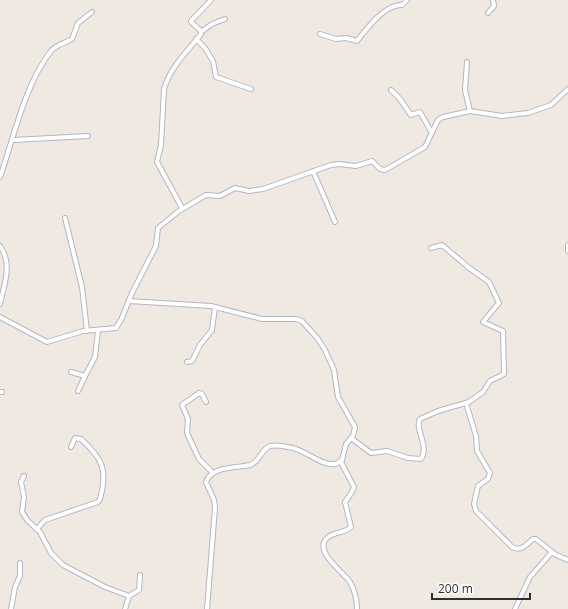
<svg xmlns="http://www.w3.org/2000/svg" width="568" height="609" font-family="'Open Sans',sans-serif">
<rect width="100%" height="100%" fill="#efe9e1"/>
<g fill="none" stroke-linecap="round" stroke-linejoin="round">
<g stroke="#b4b7c1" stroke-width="6">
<g id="street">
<polyline points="488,13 494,6 493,0"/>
<polyline points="201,32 212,24 225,19"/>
<path d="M 320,34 L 336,39 L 346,38 L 357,41 C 367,28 385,4 402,5 L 407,0"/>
<polyline points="196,39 205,48 213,61 216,77 251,89"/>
<polyline points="467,62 465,90 470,111"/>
<polyline points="391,90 400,99 411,115 420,112 432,133"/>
<polyline points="13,140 88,136"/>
<polyline points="313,171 335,222"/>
<path d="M 0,177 C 14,137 25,84 51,51 C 56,45 65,43 72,39 L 78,23 L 92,12"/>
<path d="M 182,208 L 157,162 L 161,145 L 164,89 C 170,67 188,51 201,34 L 201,31 L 192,23 L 191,21 L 211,0"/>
<polyline points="65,218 82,287 87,331"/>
<polyline points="568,245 568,251"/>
<path d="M 0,246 C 13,263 4,286 0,304"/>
<path d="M 129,301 L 211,306 L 262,319 L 296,319 L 302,321 L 318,339 L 325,350 L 334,370 L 338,397 L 355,427 L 353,436 L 346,444 L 342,460 L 336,464 C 319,466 306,449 288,447 C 283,446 275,445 270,446 C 261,449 260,462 250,465 C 237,468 211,466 206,482 L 214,500 L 215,508 L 207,609"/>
<polyline points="0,317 47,342 83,331 116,328 121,320 132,293 156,246 158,228 179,211 206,195 220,196 235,188 249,191 263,189 331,165 339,164 356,166 372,161 380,169 385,170 425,147 438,120 443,117 470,111 502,116 528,113 551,105 568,89"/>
<polyline points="187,362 192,361 200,345 212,330 215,307"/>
<polyline points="71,372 85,376 95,357 98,331"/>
<polyline points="78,391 85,376"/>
<polyline points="0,392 2,392"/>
<polyline points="206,402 202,394 199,393 182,405 188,419 187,433 199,459 213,473"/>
<path d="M 466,403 L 476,436 L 477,451 L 490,473 L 488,479 L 478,486 L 474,504 L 476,511 L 512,547 C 521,552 526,545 533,539 L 536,539 L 556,555 L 568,560"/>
<path d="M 351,438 L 371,453 L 387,451 L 408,458 L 421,459 C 430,447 414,428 420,419 L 438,411 L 469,402 L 483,392 L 490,381 L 504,374 L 503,331 L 483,322 L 499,303 L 489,282 L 468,267 L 442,245 L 431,248"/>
<path d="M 341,462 L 354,487 L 352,492 L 345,502 L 351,527 C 345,533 335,532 328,537 C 311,551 346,574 350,582 C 355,591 357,600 357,609"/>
<polyline points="24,476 21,482 24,497 22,512 28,521 40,532 51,553 63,565 105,587 129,596"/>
<path d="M 37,529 L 45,520 L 98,502 L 100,499 C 108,470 103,459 81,439 L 75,438 L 71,447"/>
<polyline points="11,609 15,587 20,576 20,563"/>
<polyline points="125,609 129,596 139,590 140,575"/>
<polyline points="515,609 530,577 552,552"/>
</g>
</g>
<use href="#street" stroke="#fff" stroke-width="4"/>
</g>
<path d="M432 593v6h98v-6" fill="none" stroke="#2e2e2e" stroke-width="2"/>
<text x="438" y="593" font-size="12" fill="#2e2e2e" stroke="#ffffff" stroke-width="3" paint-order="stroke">200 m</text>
</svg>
